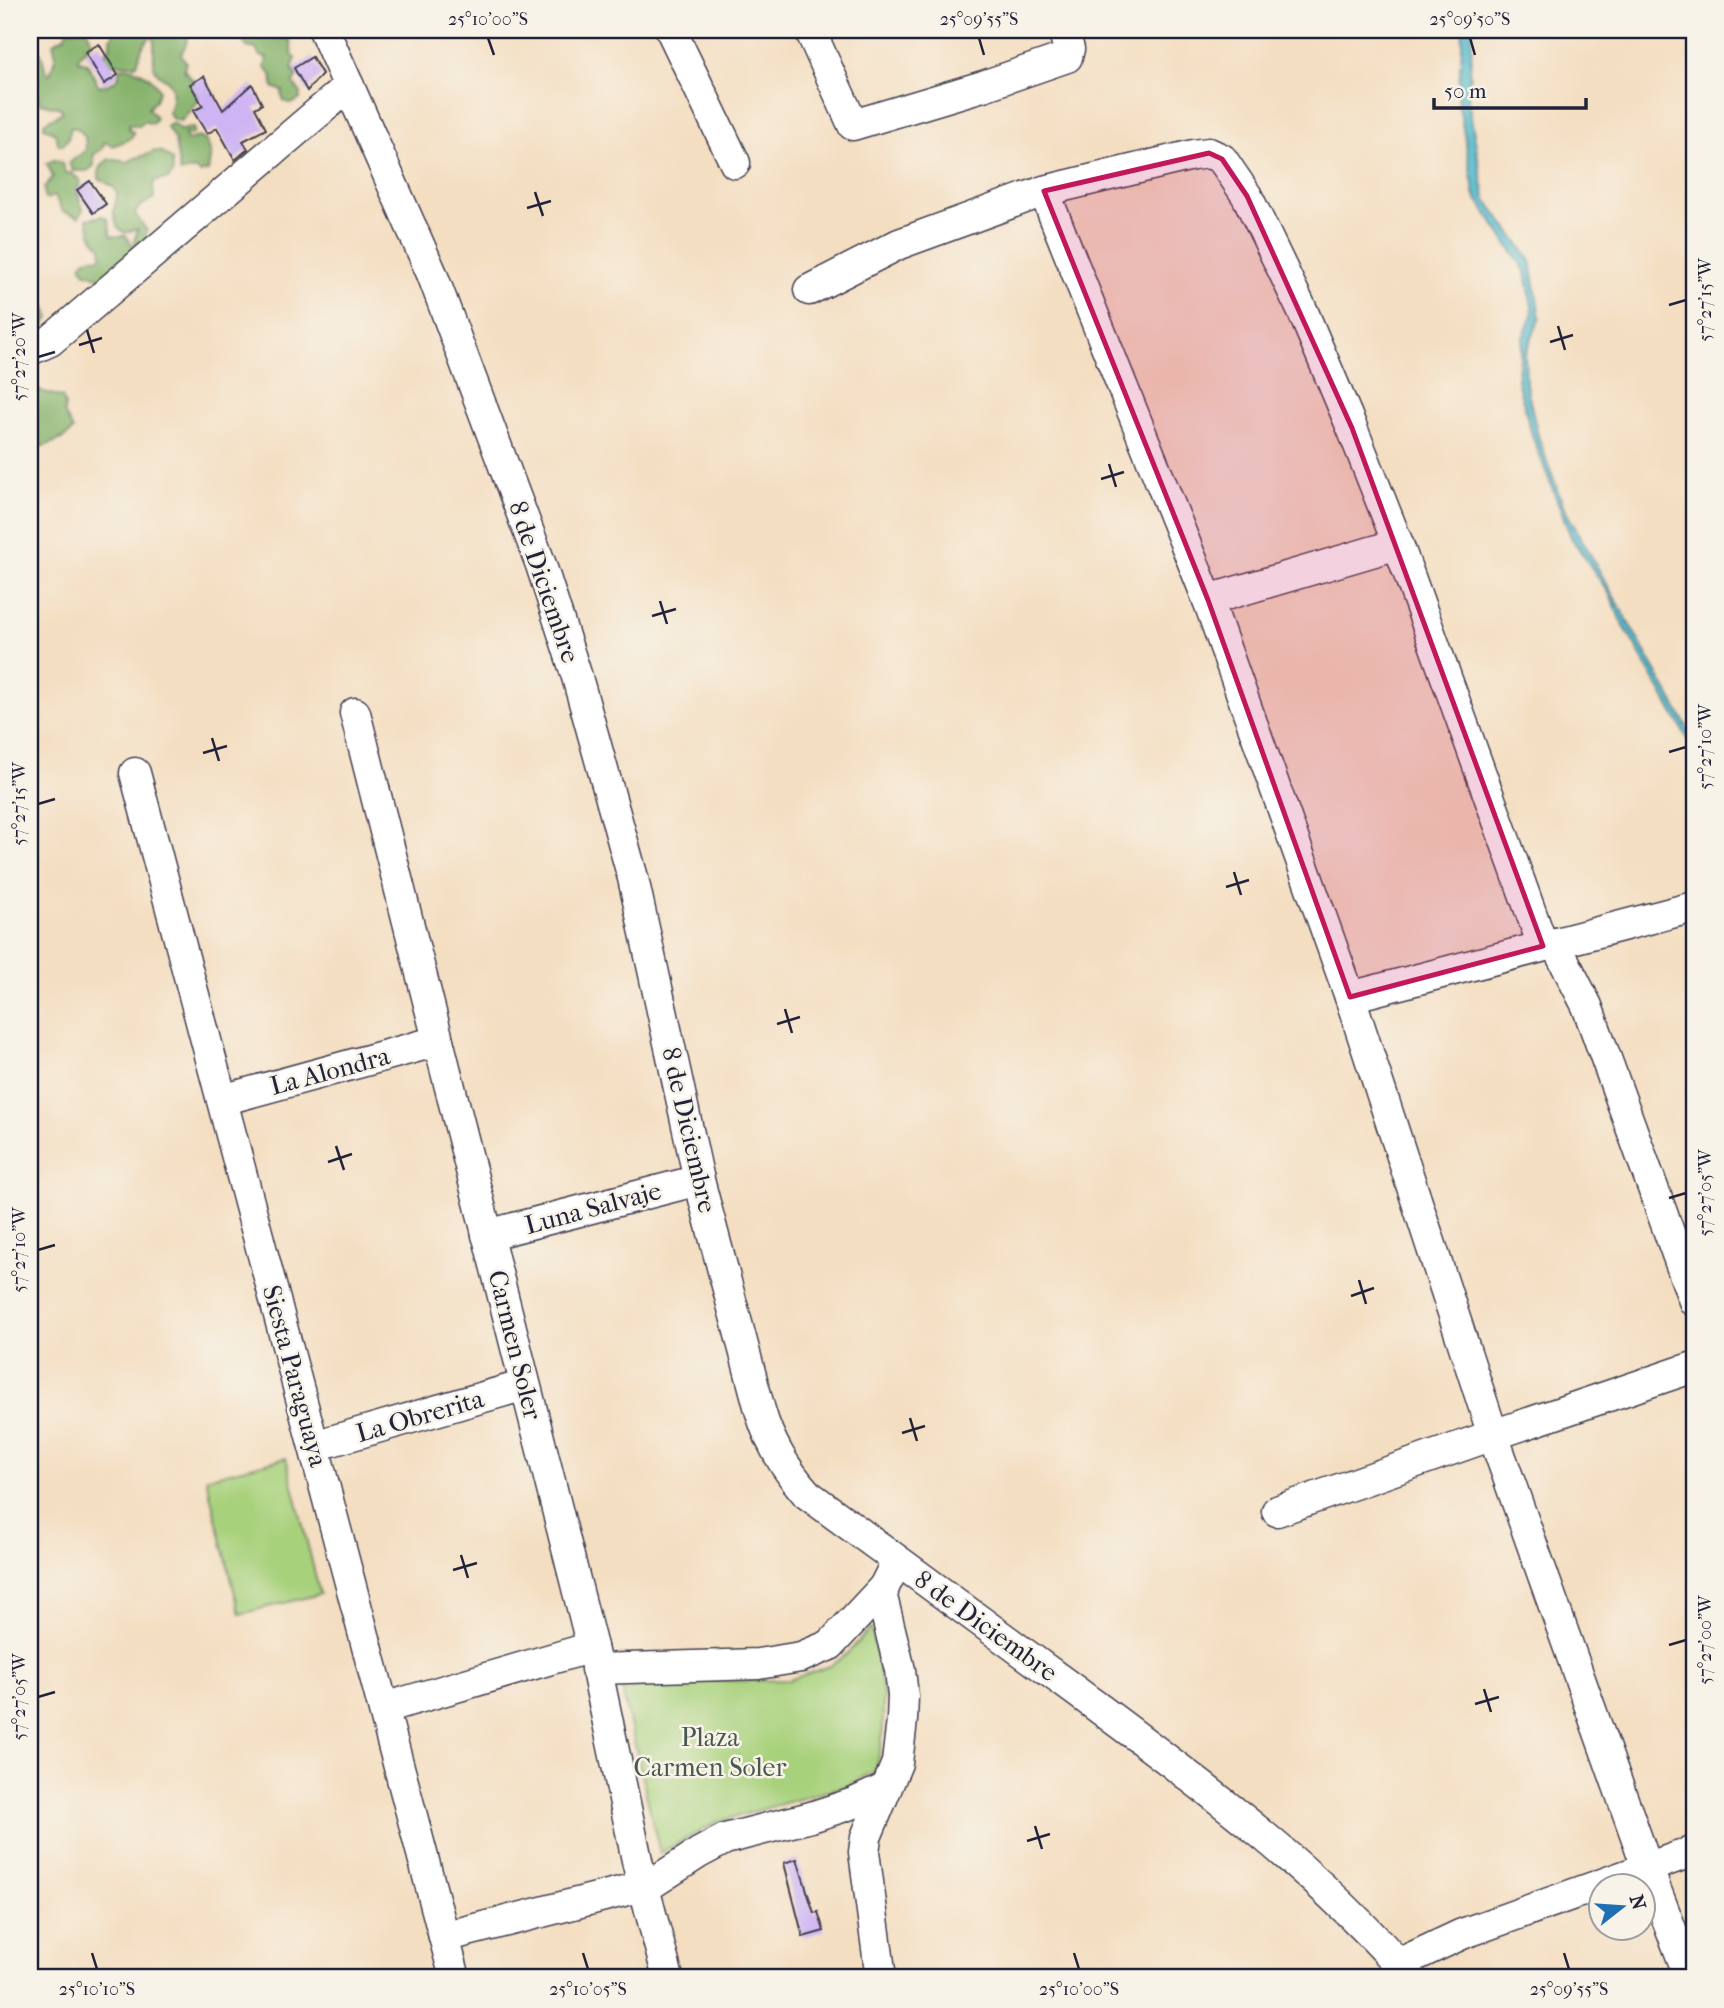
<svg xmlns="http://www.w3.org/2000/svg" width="1724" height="2008" font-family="'IM FELL French Canon',serif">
<rect width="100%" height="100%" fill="#f7f3e8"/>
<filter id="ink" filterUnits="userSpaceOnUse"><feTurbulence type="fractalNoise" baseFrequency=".0143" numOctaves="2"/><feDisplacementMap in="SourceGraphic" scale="14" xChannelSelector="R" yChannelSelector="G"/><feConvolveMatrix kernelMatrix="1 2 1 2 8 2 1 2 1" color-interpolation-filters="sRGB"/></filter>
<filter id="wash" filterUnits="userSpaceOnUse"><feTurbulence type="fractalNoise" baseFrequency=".00686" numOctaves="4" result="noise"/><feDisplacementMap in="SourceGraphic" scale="28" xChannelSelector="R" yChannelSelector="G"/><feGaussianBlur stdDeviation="1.57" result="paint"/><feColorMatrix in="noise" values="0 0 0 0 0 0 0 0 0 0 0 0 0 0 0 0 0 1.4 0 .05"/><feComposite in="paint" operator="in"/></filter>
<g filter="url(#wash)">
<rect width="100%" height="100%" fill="#f4dec1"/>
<g fill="#a8d17c" stroke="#657a5c" stroke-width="2">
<polygon points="286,1458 320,1594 240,1614 206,1478"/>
<polygon points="871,1628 883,1692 883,1734 876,1770 849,1785 717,1822 660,1853 621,1685 670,1682 789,1680 830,1666 847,1654"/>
</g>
<g fill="#86b36c" stroke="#546a54" stroke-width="2">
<path d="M 68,30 L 87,30 L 92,42 L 78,57 L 79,61 L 87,63 L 98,85 C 106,87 113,83 119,77 L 119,68 C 134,66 153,76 159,90 L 155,100 L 148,109 L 156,117 L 153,123 L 151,124 L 145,121 L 139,126 L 129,124 L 129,129 L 134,133 L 130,139 L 113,146 L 105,142 L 101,150 L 94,154 L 94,166 L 87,171 L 73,171 L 69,163 L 86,150 L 85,137 L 79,129 L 71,127 L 68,139 L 63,145 L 59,145 L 55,133 L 44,127 L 44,123 C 50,117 57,118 62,112 L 61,108 L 40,103 L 30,79 L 30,50 L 41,52 L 46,73 L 50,74 L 56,56 L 53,43 L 64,37 Z"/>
<path d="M 117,30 L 184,30 C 192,40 184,45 181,55 L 186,62 L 184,70 L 193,80 L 198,101 L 181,121 L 173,119 L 168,113 C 172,104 176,88 168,81 C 164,78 158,75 155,70 C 152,65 155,47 154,38 L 150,37 L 142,48 L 137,64 C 127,68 119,61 109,64 L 104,54 L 110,48 L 110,39 Z"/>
<polygon points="237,30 274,30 278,36 290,41 292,55 296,58 292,68 297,77 293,84 301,93 300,99 291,104 284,101 282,95 283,91 273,87 271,74 265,68 267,58 260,56 256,49 247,47 243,41 241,32"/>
<polygon points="170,124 174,124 181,130 193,127 194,132 191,135 185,133 187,140 199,137 207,141 211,154 208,171 200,173 193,169 180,173 175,141 167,127"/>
<path d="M 154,151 L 162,152 L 172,160 L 173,173 L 168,179 L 155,181 L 153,185 L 154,198 L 139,207 L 135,214 L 147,231 L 144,244 L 135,245 L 134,241 L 138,229 L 125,233 L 118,228 L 113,212 C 119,191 121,189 99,179 C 98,169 102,163 110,159 L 128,162 C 135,156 145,157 154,151 Z"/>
<polygon points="54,160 62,163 65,173 71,173 81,181 77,192 83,209 79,217 62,211 55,196 45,199 44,188 53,177 47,163"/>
<path d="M 102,216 L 108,219 L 111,236 L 126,236 L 136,251 L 104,279 C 96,278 93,273 85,273 L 81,266 C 86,258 89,257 98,258 L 102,256 L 101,248 L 92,236 L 87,219 Z"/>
<path d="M 30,269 C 34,277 34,283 37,291 C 41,302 48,306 49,318 L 44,325 L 35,328 L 36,337 L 30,338 Z"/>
<path d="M 30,388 L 62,397 L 65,405 L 64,413 L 73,430 C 64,440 44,448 30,447 L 30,422 L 33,410 L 30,402 Z"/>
</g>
<polygon fill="#4bb6c8" stroke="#366c82" stroke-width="2" points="1463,30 1473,30 1468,100 1485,198 1531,261 1540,318 1525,354 1526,384 1538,436 1564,508 1694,739 1694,750 1620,619 1610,595 1571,537 1532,435 1517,380 1523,338 1533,312 1526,272 1475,196 1458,100"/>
<g id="blocks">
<g fill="#ceb4f3">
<polygon points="99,44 118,75 104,84 85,52"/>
<polygon points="312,57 322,74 307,91 294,68"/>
<polygon points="204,76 223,110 252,84 262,104 255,108 266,129 243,141 248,149 235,160 217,128 207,134 193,111 203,106 190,84"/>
<polygon points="90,181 106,204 93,213 77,190"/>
<polygon points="797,1859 814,1913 818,1912 824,1931 803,1937 784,1863"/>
</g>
</g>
</g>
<g filter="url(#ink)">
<use href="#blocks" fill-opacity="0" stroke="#423e4f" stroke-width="2"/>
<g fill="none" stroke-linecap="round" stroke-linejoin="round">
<g stroke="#423e4f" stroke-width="33">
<g id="minor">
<path d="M 324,30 L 432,274 L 541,565 L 577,677 L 633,878 L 699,1180 L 760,1410 C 769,1442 785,1469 807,1494 C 897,1560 987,1626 1077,1692 C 1194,1779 1315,1867 1411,1978"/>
<polyline points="671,30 735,163"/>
<polyline points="810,30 853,125 983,86 1067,57 1069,49 1063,30"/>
<polyline points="1044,191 1208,600 1350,997 1493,1435 1647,1867 1690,1978"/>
<polyline points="809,290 899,244 1044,191 1193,155 1209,153 1222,159 1247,196 1303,312 1352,428 1398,544 1543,946"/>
<polyline points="30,350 50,341 349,86"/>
<polyline points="1208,600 1398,544"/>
<polyline points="355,713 592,1647 638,1865 668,1978"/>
<polyline points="135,773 455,1978"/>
<polyline points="1555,943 1587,1006 1694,1301"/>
<polyline points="1350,997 1694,907"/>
<polyline points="222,1100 438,1041"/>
<polyline points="487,1235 699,1180"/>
<polyline points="314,1446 525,1385"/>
<polyline points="1277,1511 1493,1435 1694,1367"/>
<polyline points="596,1669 758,1664 801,1657 830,1645 884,1587"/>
<polyline points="384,1708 592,1647"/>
<polyline points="444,1937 651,1884 699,1853 725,1839 811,1817 854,1803 886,1788"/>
<polyline points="1398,1964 1462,1934 1694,1851"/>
<polyline points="881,1978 864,1852 866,1837 897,1763 902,1720 903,1696 900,1670 882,1597 884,1587 897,1561"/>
</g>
</g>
<use href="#minor" stroke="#fff" stroke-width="30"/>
</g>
</g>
<path fill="#c2185b" fill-opacity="0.2" stroke="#c2185b" stroke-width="5" stroke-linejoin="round" d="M 1209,153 L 1222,159 L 1247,196 L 1352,428 L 1543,946 L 1350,997 L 1208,600 L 1044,191 Z"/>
<path fill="none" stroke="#22223b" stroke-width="2.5" d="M 488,38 L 494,55M 979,38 L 984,55M 1470,38 L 1475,55M 535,192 L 543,216M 527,208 L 551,201M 1669,305 L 1686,300M 1558,326 L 1565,350M 87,330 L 94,353M 1550,342 L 1573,335M 79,345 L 102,338M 38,357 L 55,352M 1109,464 L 1116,487M 1101,479 L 1124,472M 660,601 L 667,624M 652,616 L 676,609M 212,738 L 219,761M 1669,752 L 1686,747M 203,753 L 227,746M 38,804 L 55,799M 1234,872 L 1241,895M 1226,887 L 1249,880M 785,1009 L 792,1033M 777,1024 L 800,1017M 336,1146 L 344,1170M 328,1162 L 352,1154M 1669,1198 L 1686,1193M 38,1250 L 55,1245M 1359,1280 L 1366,1304M 1351,1296 L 1374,1288M 910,1418 L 917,1441M 902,1433 L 925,1426M 461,1555 L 468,1578M 453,1570 L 477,1563M 1669,1645 L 1686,1640M 1484,1689 L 1491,1712M 38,1697 L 55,1692M 1475,1704 L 1499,1697M 1035,1826 L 1042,1849M 1027,1841 L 1050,1834M 92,1953 L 97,1969M 583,1953 L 588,1969M 1074,1953 L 1079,1969M 1564,1953 L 1569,1969"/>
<g text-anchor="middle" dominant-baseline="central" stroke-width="5" stroke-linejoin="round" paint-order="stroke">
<g font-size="26" fill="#22223b" stroke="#f7f3e8">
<text transform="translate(544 582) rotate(71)">8 de Diciembre</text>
<text transform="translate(330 1071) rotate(-15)">La Alondra</text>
<text transform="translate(689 1130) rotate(77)">8 de Diciembre</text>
<text transform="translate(593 1208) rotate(-15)">Luna Salvaje</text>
<text transform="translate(515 1345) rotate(76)">Carmen Soler</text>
<text transform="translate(295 1376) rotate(75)">Siesta Paraguaya</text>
<text transform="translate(420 1416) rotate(-16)">La Obrerita</text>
<text transform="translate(986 1626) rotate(36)">8 de Diciembre</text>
</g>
<g font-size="26" fill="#4a574e" stroke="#f7f3e8">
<text x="710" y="1737">Plaza<tspan x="710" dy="30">Carmen Soler</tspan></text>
</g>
</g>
<rect width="1724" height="2008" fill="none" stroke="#f7f3e8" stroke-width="77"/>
<g transform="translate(1622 1907) rotate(73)"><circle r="33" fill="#f7f3e8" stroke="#a29fa3" stroke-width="2"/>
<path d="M0-5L12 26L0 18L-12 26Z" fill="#1f6fb2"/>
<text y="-10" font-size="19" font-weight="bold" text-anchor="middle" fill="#22223b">N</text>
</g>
<path d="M1434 98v10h152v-10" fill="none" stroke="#22223b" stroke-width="3.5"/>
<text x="1444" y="98" font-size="21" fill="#22223b" stroke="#f7f3e8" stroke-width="5" paint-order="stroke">50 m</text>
<rect x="38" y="38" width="1648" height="1931" fill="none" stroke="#22223b" stroke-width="2.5"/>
<g font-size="18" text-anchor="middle" fill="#22223b">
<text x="488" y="25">25°10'00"S</text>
<text x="979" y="25">25°09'55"S</text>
<text x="1470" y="25">25°09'50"S</text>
<text transform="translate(1705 300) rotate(-90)" y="6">57°27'15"W</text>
<text transform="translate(19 357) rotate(-90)" y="6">57°27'20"W</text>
<text transform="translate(1705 747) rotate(-90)" y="6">57°27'10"W</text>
<text transform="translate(19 804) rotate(-90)" y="6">57°27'15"W</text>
<text transform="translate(1705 1193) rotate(-90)" y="6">57°27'05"W</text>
<text transform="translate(19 1250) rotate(-90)" y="6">57°27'10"W</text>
<text transform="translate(1705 1640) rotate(-90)" y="6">57°27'00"W</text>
<text transform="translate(19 1697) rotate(-90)" y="6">57°27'05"W</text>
<text x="97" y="1995">25°10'10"S</text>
<text x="588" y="1995">25°10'05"S</text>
<text x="1079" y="1995">25°10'00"S</text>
<text x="1569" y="1995">25°09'55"S</text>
</g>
</svg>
